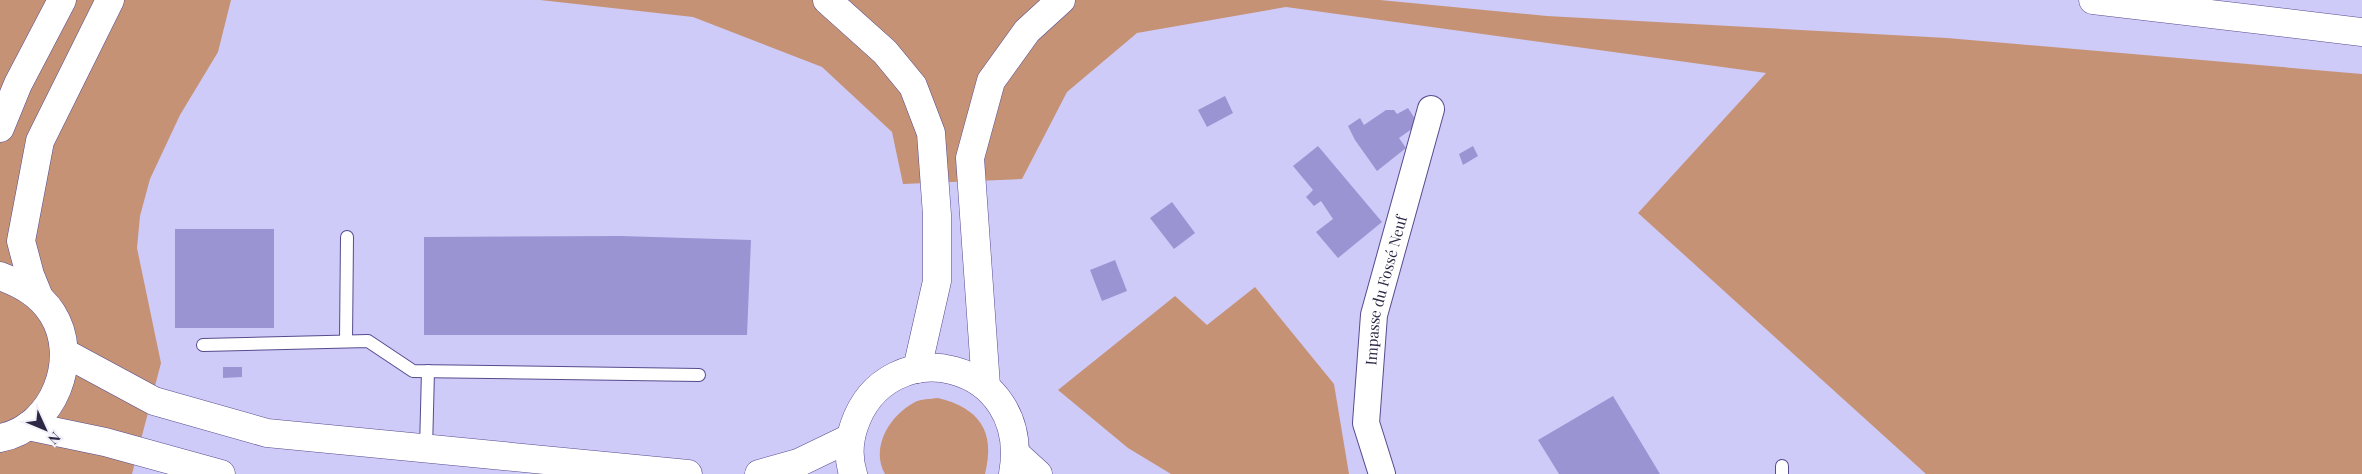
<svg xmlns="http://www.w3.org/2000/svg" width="2362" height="474" font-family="'Playfair Display',serif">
<rect width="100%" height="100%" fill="#cfcbf9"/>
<g fill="#c69275">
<polygon points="0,0 231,0 218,52 180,115 150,179 140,216 137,248 161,363 132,474 0,474"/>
<polygon points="540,0 1380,0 1547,16 1947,38 2362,74 2362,474 1926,474 1638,213 1766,73 1286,7 1137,33 1067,92 1022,179 903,184 892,132 822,67 693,17"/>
<polygon points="1255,287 1334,384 1349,474 1171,474 1128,448 1058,390 1175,296 1207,325"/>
<path d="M 938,398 C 979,408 996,431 985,474 L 885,474 C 870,447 890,415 915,402 C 921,399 930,399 938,398 Z"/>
</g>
<g fill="#9b94d2">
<polygon points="1225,96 1233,113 1207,127 1198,110"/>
<polygon points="1408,108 1417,122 1416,126 1399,138 1406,148 1377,171 1355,140 1348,126 1360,118 1364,125 1386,110 1394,110 1397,114"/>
<polygon points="1318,146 1382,222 1338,258 1316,232 1333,219 1321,201 1314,206 1306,197 1313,190 1293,166"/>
<polygon points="1473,146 1478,156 1463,165 1459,154"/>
<polygon points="1172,202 1195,233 1174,249 1150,218"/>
<rect x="175" y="229" width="99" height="99"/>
<polygon points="621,236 751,240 747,335 424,335 424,237"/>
<polygon points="1115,260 1127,291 1102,301 1090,270"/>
<polygon points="223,367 242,367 242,377 223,378"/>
<polygon points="1613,396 1660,474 1559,474 1538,440"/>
</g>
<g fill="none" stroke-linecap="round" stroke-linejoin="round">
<g stroke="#564b8d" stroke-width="14">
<g id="lane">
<polyline points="346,341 347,237"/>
<polyline points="203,345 368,341 413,371 699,375"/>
<polyline points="426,449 428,371"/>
<polyline points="1782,466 1782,474"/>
</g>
</g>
<g stroke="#564b8d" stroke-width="28">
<g id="street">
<path id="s1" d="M 1382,474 L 1366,423 L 1374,315 L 1431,109"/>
</g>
</g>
<g stroke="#564b8d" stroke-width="29">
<g id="secondary">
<polyline points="0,128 18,84 62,0"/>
<path d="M 0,276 C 21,284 39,293 52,313 C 81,358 54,428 0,438"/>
<polyline points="39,297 30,275 21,241 40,141 110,0"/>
<polyline points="65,353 154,401 267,433 688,474"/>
<polyline points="28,426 105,442 221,474"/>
<polyline points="1016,454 1038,474"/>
<polyline points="759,474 798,463 850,438"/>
<path d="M 853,474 C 848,458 849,441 854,426 C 887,328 1033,360 1013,474"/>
</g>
</g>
<g stroke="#564b8d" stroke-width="29">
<g id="highway">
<polyline points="827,0 885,52 913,86 931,133 937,215 937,281 917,369"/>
<polyline points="2093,0 2362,32"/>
<polyline points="986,386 970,158 991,81 1027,31 1061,0"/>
</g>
</g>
<use href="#lane" stroke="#fff" stroke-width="12"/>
<use href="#street" stroke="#fff" stroke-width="26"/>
<use href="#secondary" stroke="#fff" stroke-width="28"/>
<use href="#highway" stroke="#fff" stroke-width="28"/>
</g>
<g text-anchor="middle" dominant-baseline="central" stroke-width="4" stroke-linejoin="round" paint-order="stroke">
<g font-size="15" fill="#2b2744" stroke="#f2f1f9">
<text stroke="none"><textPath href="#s1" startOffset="188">Impasse du Fossé Neuf</textPath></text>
</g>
</g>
<g transform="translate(45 429) rotate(134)" stroke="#f2f1f9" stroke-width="4" paint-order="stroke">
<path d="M0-4L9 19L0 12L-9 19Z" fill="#2b2744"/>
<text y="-8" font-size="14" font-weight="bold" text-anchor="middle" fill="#2b2744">N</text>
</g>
</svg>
